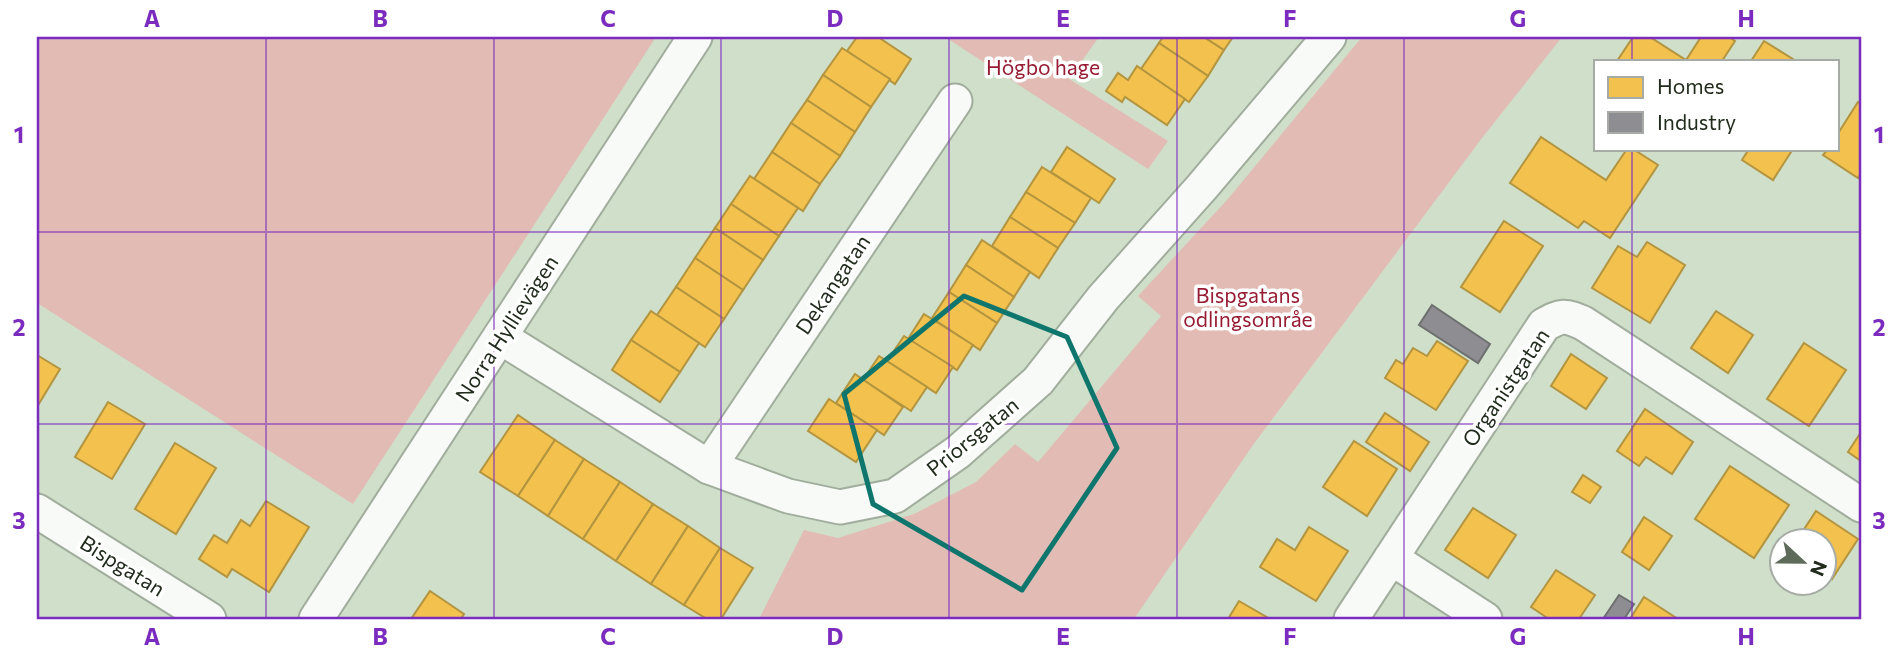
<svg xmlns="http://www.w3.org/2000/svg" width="1898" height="656" font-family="Commissioner,sans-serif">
<rect width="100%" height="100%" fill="#cfdfca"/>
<g fill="#e2bcb4">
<polygon points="37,37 656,37 353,504 37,303"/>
<polygon points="945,37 1099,37 1069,79 1168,141 1148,169"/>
<polygon points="1362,37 1562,37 1482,138 1253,445 1134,619 759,619 804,530 838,538 914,514 976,482 1015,444 1038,462 1161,316 1138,296 1227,200"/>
</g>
<g fill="#f2c14e" stroke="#b3943f" stroke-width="2">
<polygon points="857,37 878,37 911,59 895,84 847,51"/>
<polygon points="1163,37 1204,37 1224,50 1208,76 1159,43"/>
<polygon points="1204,37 1233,37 1224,50"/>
<polygon points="1633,37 1650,37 1686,60 1701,37 1729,37 1735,41 1722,61 1617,61"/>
<polygon points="1764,41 1796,61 1751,61"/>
<polygon points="1159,43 1208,76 1189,102 1141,69"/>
<polygon points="842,48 890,79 871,107 823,75"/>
<polygon points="1137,66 1185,99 1167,125 1125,97 1122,102 1106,91 1118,73 1128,80"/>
<polygon points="823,75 871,107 855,132 807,100"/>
<polygon points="807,100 855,132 840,156 791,123"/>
<polygon points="1858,102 1861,104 1861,173 1858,178 1823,155 1828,149 1837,149 1837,135"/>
<polygon points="791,123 840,156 820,184 772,152"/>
<polygon points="1541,137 1606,180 1627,149 1633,149 1658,165 1610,238 1584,221 1578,228 1510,183"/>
<polygon points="1067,147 1115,179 1099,203 1051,172"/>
<polygon points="1749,149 1793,149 1773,180 1742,160"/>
<polygon points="772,152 820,184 803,211 754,179"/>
<polygon points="1042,167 1091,198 1075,223 1026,192"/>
<polygon points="750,176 798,208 779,236 731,204"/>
<polygon points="1026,192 1075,223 1058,248 1010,217"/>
<polygon points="731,204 779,236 763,260 715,228"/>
<polygon points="1010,217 1058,248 1039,278 992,246"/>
<polygon points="1504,221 1543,246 1500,312 1461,287"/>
<polygon points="715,228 763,260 743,290 695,258"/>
<polygon points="982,240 1030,272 1014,297 966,265"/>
<polygon points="1647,242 1685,265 1650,323 1592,288 1618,246 1637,257"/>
<polygon points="695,258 743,290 724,319 676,287"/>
<polygon points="966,265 1014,297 997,323 949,292"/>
<polygon points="676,287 724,319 705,347 657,315"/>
<polygon points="949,292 997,323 980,350 932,318"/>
<polygon points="651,311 699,343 680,372 631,340"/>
<polygon points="1716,311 1753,335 1728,373 1691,348"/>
<polygon points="924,314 973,345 957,370 908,339"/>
<polygon points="904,336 953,367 936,393 887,361"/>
<polygon points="631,340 680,372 660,402 612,370"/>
<polygon points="1437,341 1468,361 1436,410 1385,378 1396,360 1403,364 1413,348 1427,356"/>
<polygon points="1804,343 1846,370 1809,426 1767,399"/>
<polygon points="1571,354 1607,378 1586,409 1551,386"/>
<polygon points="37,355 60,369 37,407"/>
<polygon points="879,356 927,387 911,411 863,380"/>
<polygon points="855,374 903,407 884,435 836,403"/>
<polygon points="829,399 877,430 856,462 808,431"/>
<polygon points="108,402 145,424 112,479 75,457"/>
<polygon points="1645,409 1693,442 1672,474 1646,457 1639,466 1617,451"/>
<polygon points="1385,413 1429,442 1410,471 1366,442"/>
<polygon points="518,415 555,440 518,496 480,472"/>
<polygon points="1861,432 1861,461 1848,452"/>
<polygon points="555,440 584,459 548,516 518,496"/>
<polygon points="1354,441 1397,469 1367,516 1323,487"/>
<polygon points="175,443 216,468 176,534 135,509"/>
<polygon points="584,459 620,482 583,539 548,516"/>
<polygon points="1730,466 1789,505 1754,558 1695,519"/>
<polygon points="1583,475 1601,487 1590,503 1572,492"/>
<polygon points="620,482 653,504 616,561 583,539"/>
<polygon points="266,501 309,527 269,592 232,569 227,577 199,559 214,535 227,543 241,520 250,526"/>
<polygon points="653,504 688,526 651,584 616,561"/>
<polygon points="1473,508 1516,535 1488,578 1445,550"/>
<polygon points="1816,511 1858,539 1832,579 1825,574 1825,540 1797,540"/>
<polygon points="1644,517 1672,536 1649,570 1622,552"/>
<polygon points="688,526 720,548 684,605 651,584"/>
<polygon points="1309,527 1348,551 1316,601 1260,567 1277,539 1295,550"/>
<polygon points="720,548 753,568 721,619 707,619 684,605"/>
<polygon points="1556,570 1595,595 1579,619 1549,619 1531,607"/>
<polygon points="430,591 464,614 461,619 411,619"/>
<polygon points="1644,597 1678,619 1630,619"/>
<polygon points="1239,601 1270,619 1228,619"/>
</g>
<g fill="#8d8d92" stroke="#6d706f" stroke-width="2">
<polygon points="1432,305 1490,344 1478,363 1419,325"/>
<polygon points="1619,595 1634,604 1624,619 1603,619"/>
</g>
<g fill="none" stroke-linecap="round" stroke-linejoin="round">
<g stroke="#a1ad9c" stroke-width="37">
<g id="street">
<polyline points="500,337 709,467 788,496 840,507 895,496 958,452 1038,381 1103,298 1202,187 1329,37"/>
<polyline points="709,467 955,101"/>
<polyline points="37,511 209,619"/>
<polyline points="1391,558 1485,619"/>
<polyline points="316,619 695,37"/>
<path d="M 1351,619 L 1544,325 C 1562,315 1564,315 1583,323 L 1861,505"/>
</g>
</g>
<use href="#street" stroke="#f8faf7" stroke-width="33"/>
</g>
<path fill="none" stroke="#0f766e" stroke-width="5" stroke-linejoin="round" d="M 964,296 L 1067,337 L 1117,448 L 1022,590 L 873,504 L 844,394 Z"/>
<path fill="none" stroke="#7b2cbf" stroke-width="2" stroke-opacity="0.55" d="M 266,37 L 266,619M 494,37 L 494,619M 721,37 L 721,619M 949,37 L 949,619M 1177,37 L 1177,619M 1404,37 L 1404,619M 1632,37 L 1632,61M 1632,149 L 1632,619M 37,232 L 1861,232M 37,424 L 1861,424"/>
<g text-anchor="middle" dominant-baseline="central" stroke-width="7" stroke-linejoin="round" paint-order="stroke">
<g font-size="21" fill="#971b32" stroke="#fff">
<text x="1043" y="66">Högbo hage</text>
<text x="1248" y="294">Bispgatans<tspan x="1248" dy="24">odlingsområe</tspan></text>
</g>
<g font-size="21" fill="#212c1d" stroke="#fff">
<text transform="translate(832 284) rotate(-56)">Dekangatan</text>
<text transform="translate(506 328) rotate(-57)">Norra Hyllievägen</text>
<text transform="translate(1505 387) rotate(-56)">Organistgatan</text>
<text transform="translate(972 436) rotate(-39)">Priorsgatan</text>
<text transform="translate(123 565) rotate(32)">Bispgatan</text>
</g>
</g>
<rect width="1898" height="656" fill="none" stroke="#ffffff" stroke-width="77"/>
<rect x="1594" y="60" width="245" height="91" fill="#ffffff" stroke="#a6aba5" stroke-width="2"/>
<rect x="1608" y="77" width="35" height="21" fill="#f2c14e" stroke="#a6aba5" stroke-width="2"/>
<text x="1657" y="94" font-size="21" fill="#212c1d">Homes</text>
<rect x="1608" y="112" width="35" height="21" fill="#8d8d92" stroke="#a6aba5" stroke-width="2"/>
<text x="1657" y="130" font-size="21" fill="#212c1d">Industry</text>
<g transform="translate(1803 562) rotate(112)"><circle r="33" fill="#ffffff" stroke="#a6aba5" stroke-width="2"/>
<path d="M0-5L12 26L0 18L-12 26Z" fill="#5e6b5a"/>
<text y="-10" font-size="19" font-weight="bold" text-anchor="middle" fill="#212c1d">N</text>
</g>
<rect x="38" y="38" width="1822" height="580" fill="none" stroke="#7b2cbf" stroke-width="2.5"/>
<g font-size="23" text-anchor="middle" font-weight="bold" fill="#7b2cbf">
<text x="152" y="27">A</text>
<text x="380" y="27">B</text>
<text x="608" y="27">C</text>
<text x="835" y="27">D</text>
<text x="1063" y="27">E</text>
<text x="1290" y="27">F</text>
<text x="1518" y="27">G</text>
<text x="1746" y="27">H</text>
<text x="19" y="143">1</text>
<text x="1879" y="143">1</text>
<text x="19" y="336">2</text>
<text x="1879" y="336">2</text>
<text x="19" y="529">3</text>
<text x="1879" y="529">3</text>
<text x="152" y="645">A</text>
<text x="380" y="645">B</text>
<text x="608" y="645">C</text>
<text x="835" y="645">D</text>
<text x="1063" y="645">E</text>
<text x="1290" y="645">F</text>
<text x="1518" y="645">G</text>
<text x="1746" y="645">H</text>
</g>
</svg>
